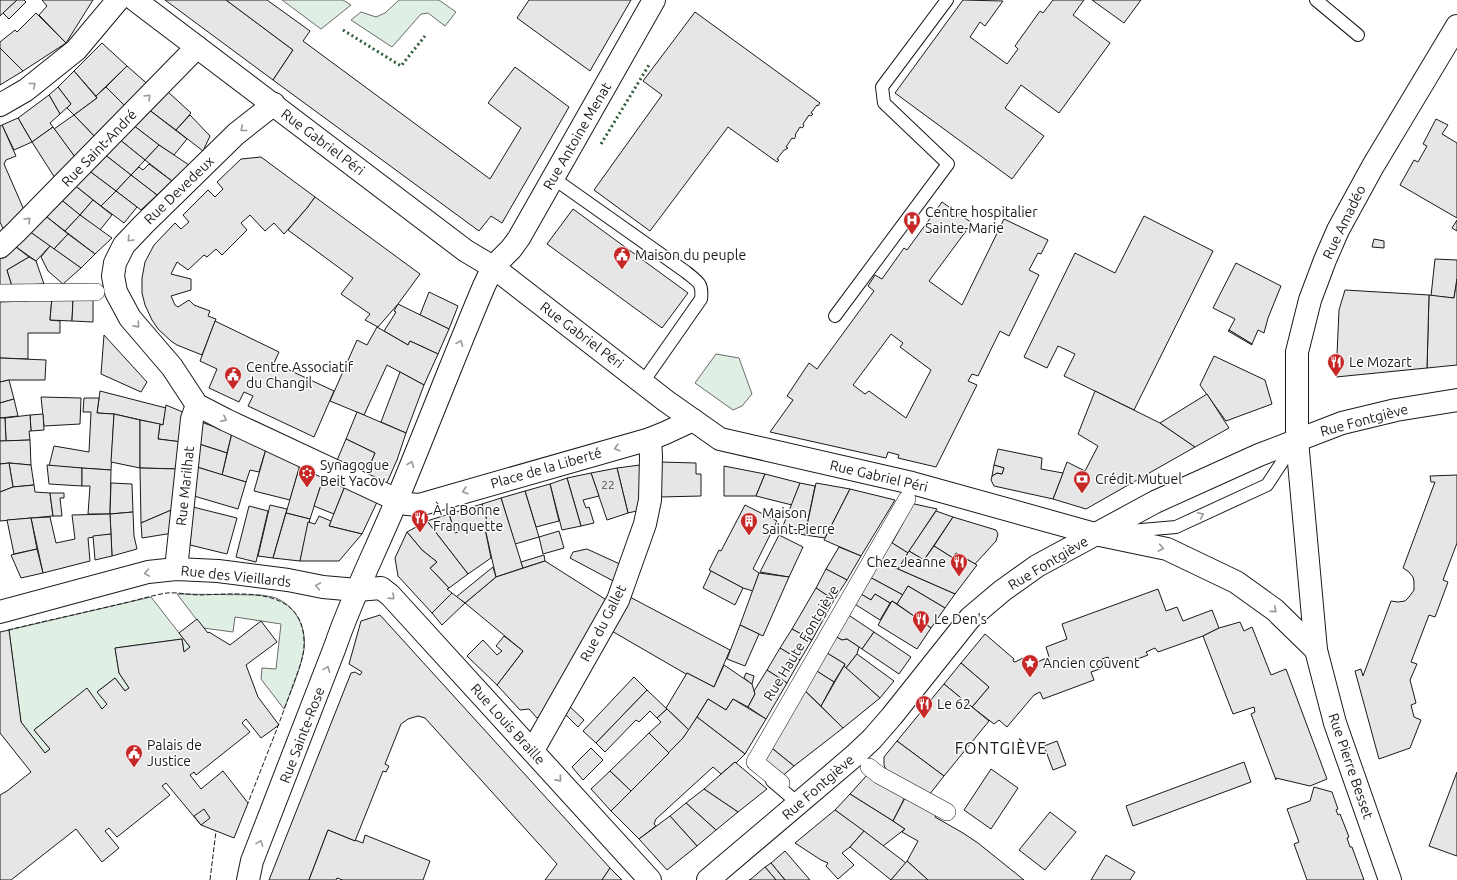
<svg xmlns="http://www.w3.org/2000/svg" width="1457" height="880" font-family="Ubuntu,sans-serif">
<rect width="100%" height="100%" fill="#fff"/>
<g fill="#e0efe3" stroke="#6a6a6a">
<polygon points="282,0 343,0 351,5 321,29"/>
<polygon points="399,0 439,0 456,12 445,26 428,13 421,14 392,47 351,20 361,12 376,17 385,13"/>
<polygon points="716,354 739,358 752,394 742,406 733,410 695,383"/>
<path d="M 177,594 L 261,595 C 265,596 269,596 273,597 C 296,604 309,631 303,654 C 299,673 291,691 284,709 L 261,679 L 262,668 L 276,669 L 281,624 L 235,617 L 233,632 L 203,628 Z"/>
<polygon points="151,597 190,647 184,652 182,639 115,648 119,673 129,688 125,691 115,678 98,691 107,704 102,709 87,689 34,730 50,749 45,753 21,722 9,630"/>
</g>
<g fill="#e6e6e6" stroke="#1a1a1a" fill-rule="evenodd">
<polygon points="0,0 17,0 0,16"/>
<polygon points="17,0 24,0 26,2 9,19 3,13"/>
<polygon points="42,0 93,0 66,43 39,15 47,6"/>
<polygon points="165,0 226,0 293,50 273,80"/>
<polygon points="226,0 267,0 310,31 303,41 490,179 521,128 488,103 515,67 569,107 502,223 491,216 479,231 273,80 293,50"/>
<polygon points="529,0 631,0 590,71 517,18"/>
<polygon points="963,0 1003,1 985,26 980,22 970,37 1007,64 1018,49 1015,46 1040,11 1043,13 1053,0 1084,0 1073,15 1110,43 1059,113 1021,85 1005,108 1044,136 1012,179 895,93"/>
<polygon points="1092,0 1141,0 1124,23"/>
<polygon points="695,12 820,103 818,106 817,105 811,113 813,114 811,116 809,115 803,124 804,126 802,128 800,127 795,135 796,136 794,139 792,138 786,147 788,148 785,150 784,150 777,159 779,160 777,162 728,127 650,231 594,190 662,95 643,81"/>
<polygon points="36,13 66,43 23,71 0,48 0,42 15,30 17,32"/>
<polygon points="102,43 127,66 96,96 74,71"/>
<polygon points="0,48 23,71 0,85"/>
<polygon points="127,66 151,87 127,109 106,87"/>
<polygon points="74,71 97,98 74,115 67,108 71,104 58,87"/>
<polygon points="58,87 71,104 60,114 49,95"/>
<polygon points="106,87 126,107 96,138 74,115 97,98 96,96"/>
<polygon points="167,91 191,113 176,130 148,109"/>
<polygon points="49,95 60,114 50,123 53,127 32,142 18,118"/>
<polygon points="148,109 187,139 174,155 159,145 133,125"/>
<polygon points="74,115 96,138 75,157 54,129"/>
<polygon points="190,115 210,136 203,151 176,130"/>
<polygon points="18,118 32,142 14,150 2,125"/>
<polygon points="1436,119 1448,125 1442,134 1457,143 1457,218 1400,185 1414,160 1418,162 1427,146 1423,144"/>
<polygon points="2,125 16,156 6,160 4,164 24,210 4,231 0,222 0,126"/>
<polygon points="133,125 159,145 145,160 119,139"/>
<polygon points="53,127 75,157 55,178 32,142"/>
<polygon points="119,139 145,160 131,175 104,154"/>
<polygon points="159,145 189,165 172,181 145,160"/>
<polygon points="104,154 131,175 116,191 88,170"/>
<polygon points="261,157 315,197 307,208 284,234 274,223 265,231 250,215 241,223 247,230 222,255 216,249 207,257 204,255 188,270 177,262 171,274 191,279 191,290 171,296 175,305 178,307 189,300 194,305 210,311 208,316 216,319 202,355 177,345 171,341 158,329 152,320 145,305 142,293 142,278 145,262 154,245 175,223 181,229 189,222 183,215 208,190 215,197 223,189 217,182 241,159"/>
<polygon points="149,164 172,181 157,195 131,175 139,167 143,170"/>
<polygon points="88,170 116,191 101,206 73,184"/>
<polygon points="131,175 157,195 141,210 116,191"/>
<polygon points="73,184 93,200 80,215 59,198"/>
<polygon points="116,191 137,207 124,223 101,206"/>
<polygon points="315,197 420,274 398,304 378,327 365,320 370,314 341,294 353,278 288,230 307,208"/>
<polygon points="59,198 80,215 65,231 43,214"/>
<polygon points="93,200 112,215 100,230 80,215"/>
<path d="M 942,202 L 972,223 L 929,281 L 962,305 L 1004,219 L 1048,240 L 1041,254 L 1038,253 L 1029,270 L 1039,275 L 1009,336 L 1000,331 L 978,376 L 972,374 L 968,381 L 977,385 L 936,467 L 898,458 L 899,455 L 888,452 L 886,458 L 770,432 L 793,400 L 787,396 L 809,363 L 817,369 L 874,291 L 868,286 L 875,275 L 882,279 L 904,248 L 907,250 ZM 891,334 L 903,343 L 900,347 L 931,370 L 906,418 L 869,391 L 865,394 L 853,385 Z"/>
<polygon points="573,209 688,293 662,328 547,244"/>
<polygon points="43,214 68,234 54,249 26,229"/>
<polygon points="80,215 112,238 95,254 65,231"/>
<polygon points="1144,216 1213,251 1134,410 1064,376 1075,354 1058,346 1047,368 1024,357 1075,253 1115,273"/>
<polygon points="1457,220 1457,231 1452,228"/>
<polygon points="26,229 50,246 36,261 12,244"/>
<polygon points="68,234 95,254 81,268 54,249"/>
<polygon points="1374,239 1384,241 1384,248 1372,247"/>
<polygon points="12,244 29,257 7,270 12,286 0,286 0,257"/>
<polygon points="50,246 81,268 63,284 48,271 41,257"/>
<polygon points="29,257 36,261 44,284 12,286 7,270"/>
<polygon points="1435,259 1457,260 1457,279 1454,298 1431,296"/>
<polygon points="1236,263 1281,286 1268,318 1264,333 1258,330 1252,344 1229,330 1235,319 1213,308"/>
<polygon points="1457,279 1457,365 1427,368 1429,295 1454,298"/>
<polygon points="1345,290 1429,295 1427,368 1336,377 1339,310"/>
<polygon points="429,292 458,306 449,329 420,315"/>
<polygon points="52,297 50,320 60,321 60,333 28,333 28,359 0,358 0,302 26,301"/>
<polygon points="52,297 73,299 72,321 50,320"/>
<polygon points="73,299 93,300 93,322 72,321"/>
<polygon points="398,304 449,329 438,354 410,341 408,345 384,331 396,312 394,311"/>
<polygon points="215,321 279,352 274,363 334,391 314,437 248,406 253,396 244,392 239,402 209,388 217,369 200,361"/>
<polygon points="377,327 408,345 410,341 438,354 424,385 387,365 364,415 330,401 357,340 367,345"/>
<polygon points="1229,330 1252,344 1252,345 1228,331"/>
<polygon points="104,335 147,382 141,392 101,374"/>
<polygon points="1214,356 1265,380 1272,404 1226,421 1200,385"/>
<polygon points="0,358 46,360 45,380 9,380 0,382"/>
<polygon points="400,372 424,385 406,433 381,422"/>
<polygon points="9,380 14,399 0,403 0,382"/>
<polygon points="100,391 166,408 163,425 114,414 97,413"/>
<polygon points="1095,391 1160,423 1195,447 1086,509 1053,499 1067,462 1085,471 1098,446 1078,434"/>
<polygon points="1207,394 1229,428 1195,447 1160,423"/>
<polygon points="41,397 81,398 80,424 44,426"/>
<polygon points="84,398 99,398 97,413 114,414 111,470 49,466 54,446 89,452 91,412 83,412"/>
<polygon points="14,399 18,416 0,418 0,403"/>
<polygon points="166,405 185,413 182,442 158,439 160,424 163,425"/>
<polygon points="357,412 406,433 397,460 385,487 364,478 375,453 346,439"/>
<polygon points="43,414 44,430 31,431 30,415"/>
<polygon points="114,414 140,420 140,468 111,462"/>
<polygon points="30,415 31,431 29,431 30,440 6,441 5,418"/>
<polygon points="0,418 5,418 6,441 0,441"/>
<polygon points="140,420 160,424 158,439 182,442 179,469 140,468"/>
<polygon points="201,422 232,433 227,453 199,444"/>
<polygon points="232,433 266,449 259,472 250,470 246,482 222,475"/>
<polygon points="346,439 375,453 364,478 335,465"/>
<polygon points="30,440 31,465 9,463 0,464 0,441"/>
<polygon points="199,444 227,453 222,475 197,467"/>
<polygon points="266,449 300,465 290,500 254,491"/>
<polygon points="998,449 1042,458 1041,469 1063,473 1053,499 994,486 991,480 992,476 997,473 1002,474 1004,468 994,465"/>
<polygon points="661,462 696,463 696,474 701,474 701,496 660,497"/>
<polygon points="9,463 31,465 34,485 13,487"/>
<polygon points="9,463 13,487 0,492 0,464"/>
<polygon points="47,465 82,468 82,486 49,484"/>
<polygon points="300,465 324,476 310,519 286,513"/>
<polygon points="640,465 641,510 628,513 617,468"/>
<polygon points="994,465 1004,468 1002,474 997,473 992,476"/>
<polygon points="724,466 765,474 756,496 724,496"/>
<polygon points="197,467 246,482 238,509 194,496"/>
<polygon points="82,468 111,470 110,514 88,514 90,486 82,486"/>
<polygon points="140,468 179,469 176,508 141,523"/>
<polygon points="617,468 628,513 607,520 591,473"/>
<polygon points="591,473 599,496 583,500 586,508 589,507 594,523 581,526 567,478"/>
<polygon points="765,474 800,483 792,505 756,496"/>
<polygon points="1457,475 1457,543 1443,580 1448,582 1435,617 1429,615 1411,662 1417,664 1410,680 1416,703 1411,705 1414,717 1421,720 1410,748 1379,759 1355,671 1361,669 1363,676 1391,601 1398,602 1405,601 1409,597 1414,590 1414,582 1413,577 1409,572 1403,568 1435,482 1431,482 1430,476"/>
<polygon points="324,476 345,486 334,514 314,506"/>
<polygon points="567,478 581,526 562,530 550,484"/>
<polygon points="111,483 132,484 133,512 110,514"/>
<polygon points="800,483 815,486 805,535 781,531"/>
<polygon points="816,483 850,489 825,538 805,535"/>
<polygon points="550,484 559,521 536,527 525,491"/>
<polygon points="34,485 35,492 50,493 53,516 0,521 0,492 13,487"/>
<polygon points="345,486 378,500 362,534 329,526"/>
<polygon points="850,489 895,500 861,556 824,540"/>
<polygon points="525,491 539,537 515,544 501,498"/>
<polygon points="50,493 64,493 64,498 60,498 62,516 53,516"/>
<polygon points="501,498 523,568 496,577 484,524 488,524 482,504"/>
<polygon points="910,503 937,509 908,553 892,543 903,523 900,521"/>
<polygon points="482,504 488,524 455,533 449,514"/>
<polygon points="270,505 287,509 273,558 258,556"/>
<polygon points="745,505 777,521 753,569 759,573 753,591 743,588 709,570 719,550 721,551"/>
<polygon points="249,506 268,511 256,562 236,557"/>
<polygon points="193,507 237,518 227,554 190,545"/>
<polygon points="176,508 173,533 142,538 141,523"/>
<polygon points="936,511 953,517 924,560 909,551"/>
<polygon points="133,512 134,536 137,549 112,556 110,514"/>
<polygon points="286,513 310,519 300,561 273,558"/>
<polygon points="110,514 111,534 88,538 90,561 43,573 31,518 50,517 56,543 75,539 72,515"/>
<polygon points="449,514 455,533 484,524 491,558 468,574 427,521"/>
<polygon points="319,516 331,521 329,526 362,534 339,561 300,561 308,522 315,524"/>
<polygon points="953,517 996,530 998,534 996,541 975,564 956,553 953,558 934,546"/>
<polygon points="31,518 37,549 14,554 7,520"/>
<polygon points="427,521 468,574 449,588 430,568 437,562 422,550 407,532"/>
<polygon points="559,531 564,548 543,554 539,537"/>
<polygon points="407,532 422,550 437,562 430,568 449,588 447,589 452,593 432,613 398,576 395,558"/>
<polygon points="111,534 112,556 95,560 93,536"/>
<polygon points="779,535 803,547 789,577 760,572"/>
<polygon points="886,539 908,553 898,569 875,559"/>
<polygon points="934,546 953,558 956,553 977,565 955,594 898,569 909,551 924,560"/>
<polygon points="839,547 861,556 847,580 826,569"/>
<polygon points="37,549 43,573 21,578 11,555"/>
<polygon points="587,549 622,565 617,583 570,558 573,552"/>
<polygon points="544,555 545,561 523,568 521,562"/>
<polygon points="875,559 955,594 945,608 908,586 903,595 866,575"/>
<polygon points="545,561 608,601 541,717 537,718 529,709 520,710 497,685 523,651 465,603 496,577"/>
<polygon points="493,567 496,577 465,603 456,597"/>
<polygon points="826,569 847,580 834,600 816,588"/>
<polygon points="711,571 743,588 735,605 703,588"/>
<polygon points="759,573 789,577 763,636 740,625"/>
<polygon points="866,575 903,595 897,604 892,601 890,603 875,594 871,600 856,591"/>
<polygon points="908,586 945,608 931,628 897,604"/>
<polygon points="816,588 834,600 812,640 792,629"/>
<polygon points="1158,589 1166,611 1177,607 1183,621 1212,610 1219,628 1203,636 1158,652 1155,648 1146,652 1148,655 1114,668 1108,657 1099,660 1103,668 1091,672 1094,680 1043,699 1040,692 1034,695 1007,727 999,720 994,724 972,707 989,687 961,663 985,634 1014,659 1013,661 1015,662 1023,658 1027,660 1030,665 1049,657 1046,647 1067,639 1062,624"/>
<polygon points="856,591 871,600 875,594 890,603 880,620 850,601"/>
<polygon points="452,593 465,603 442,625 432,613"/>
<polygon points="628,596 730,650 714,687 687,673 686,674 610,630"/>
<polygon points="892,601 931,628 917,649 878,625"/>
<polygon points="844,612 874,632 862,649 847,639 842,640 831,634"/>
<polygon points="380,615 610,868 602,880 545,880 557,864 425,718 418,716 408,719 401,724 385,764 389,766 386,772 383,771 355,841 328,830 309,880 269,880 351,673 355,672 360,675 362,672 349,664 361,621"/>
<polygon points="197,619 208,633 209,632 217,637 230,645 261,621 277,642 246,665 258,697 279,725 261,738 246,719 242,723 250,732 196,775 194,772 190,775 201,789 223,771 248,803 234,838 201,825 166,783 162,786 170,795 117,837 109,828 105,831 119,848 102,862 76,829 11,880 0,880 0,795 7,791 31,772 0,733 0,632 9,630 21,722 45,753 50,749 34,730 87,688 102,709 107,704 97,692 115,678 125,691 129,688 119,673 115,648 182,639 184,652 190,647 179,633"/>
<polygon points="1240,622 1244,631 1252,627 1271,675 1286,669 1327,779 1310,786 1276,778 1276,780 1251,714 1255,712 1254,707 1233,714 1203,636 1219,628"/>
<polygon points="740,625 759,634 745,666 727,659"/>
<polygon points="792,629 812,640 800,660 780,648"/>
<polygon points="874,632 911,657 899,674 862,649"/>
<polygon points="831,634 842,640 847,639 859,647 857,654 846,668 844,666 845,664 822,650"/>
<polygon points="504,636 523,651 497,685 467,656 483,640 497,655 502,651 496,646"/>
<polygon points="780,648 800,660 787,683 767,670"/>
<polygon points="822,650 845,664 834,682 812,668"/>
<polygon points="857,654 894,681 880,698 846,668"/>
<polygon points="961,663 989,687 972,707 944,684"/>
<polygon points="724,665 752,684 755,694 748,707 733,699 726,710 708,699 689,730 666,708 687,673 714,687"/>
<polygon points="844,666 880,698 843,728 821,706"/>
<polygon points="812,668 834,682 821,706 801,687"/>
<polygon points="767,670 787,683 766,719 748,707 755,694 754,691"/>
<polygon points="746,673 754,676 752,684 744,678"/>
<polygon points="634,677 647,690 596,743 583,731"/>
<polygon points="944,684 989,721 944,776 897,741"/>
<polygon points="801,687 843,728 794,766 768,745"/>
<polygon points="647,690 667,709 657,718 650,711 639,722 636,720 605,752 596,743"/>
<polygon points="708,699 726,710 733,699 766,719 745,754 697,717"/>
<polygon points="568,705 584,720 578,727 564,713"/>
<polygon points="667,709 689,730 683,738 669,753 649,733 661,722 657,718"/>
<polygon points="697,717 745,754 736,763 735,762 721,774 713,767 656,819 654,824 656,826 639,839 611,811 683,738"/>
<polygon points="649,733 669,753 631,791 610,771"/>
<polygon points="897,741 944,776 929,795 886,770 884,765 884,757"/>
<polygon points="1057,741 1066,765 1053,770 1044,746"/>
<polygon points="768,745 794,766 780,778 759,762"/>
<polygon points="591,748 603,760 583,780 572,767"/>
<polygon points="735,762 767,789 738,812 704,789"/>
<polygon points="1244,762 1251,782 1133,826 1126,806"/>
<polygon points="991,769 1018,788 991,829 964,810"/>
<polygon points="610,771 631,791 611,811 591,789"/>
<polygon points="1457,772 1457,856 1429,846"/>
<polygon points="867,775 905,797 893,821 850,794"/>
<polygon points="1314,787 1332,792 1338,809 1336,810 1338,815 1340,814 1349,837 1347,838 1350,847 1352,847 1364,880 1307,880 1294,844 1299,842 1287,809 1310,801"/>
<polygon points="704,789 738,812 716,830 686,803"/>
<polygon points="850,794 893,821 905,829 883,846 835,810"/>
<polygon points="905,798 936,813 935,817 963,833 978,843 1024,880 928,880 907,861 906,863 918,841 902,832 905,829 893,821"/>
<polygon points="686,803 716,830 697,846 670,816"/>
<polygon points="204,809 210,818 201,825 194,816"/>
<polygon points="835,810 864,831 850,847 842,853 854,865 838,879 826,866 828,863 821,860 795,843"/>
<polygon points="1050,812 1076,832 1045,870 1019,850"/>
<polygon points="670,816 697,846 667,870 639,839"/>
<polygon points="328,830 355,841 355,840 363,843 365,835 430,861 423,880 343,880 337,878 336,880 309,880"/>
<polygon points="864,831 906,863 891,880 850,847"/>
<polygon points="785,851 810,880 785,880 771,863"/>
<polygon points="1106,855 1135,872 1130,880 1091,880"/>
<polygon points="907,861 928,880 891,880"/>
<polygon points="771,863 785,880 776,880 765,867"/>
<polygon points="765,867 776,880 749,880 751,879"/>
<polygon points="610,868 622,880 602,880"/>
</g>
<g fill="none" stroke-linecap="round" stroke-linejoin="round">
<g stroke="#1a1a1a" stroke-width="14">
<g id="service">
<polyline points="1316,0 1358,35"/>
<path d="M 553,178 L 686,272 C 698,282 703,283 701,299 L 643,382"/>
<polyline points="835,316 948,164 884,103 882,87 947,0"/>
<polyline points="1118,532 1176,527 1267,485 1294,444"/>
<polyline points="772,781 799,804"/>
</g>
</g>
<g stroke="#1a1a1a" stroke-width="18">
<g id="pedestrian">
<polyline points="0,293 96,292"/>
<polyline points="869,767 879,775 947,812"/>
<polyline points="781,783 755,762 907,499"/>
</g>
</g>
<g stroke="#1a1a1a" stroke-width="24">
<g id="minor">
<polyline points="274,104 236,134 144,224 124,245 115,263 113,276 116,292 130,318 172,367 197,405 226,420 397,500 407,504 419,505 650,439 665,433 693,420"/>
<polyline points="0,105 26,90 76,50 118,0"/>
<polyline points="0,247 16,232 197,47"/>
<polyline points="1297,440 1297,352 1310,300 1325,260 1338,230 1373,166 1457,26"/>
<polyline points="176,569 192,419 197,405"/>
<polyline points="0,612 148,572 176,569 218,571 288,580 323,587 357,590 381,588 390,595 650,880"/>
<polyline points="533,750 618,600 645,524 650,500 651,456 650,439"/>
<path d="M 248,880 L 252,861 L 335,647 C 352,597 376,550 396,502 C 426,430 454,357 484,286 L 493,267 L 511,249 L 519,238 L 654,0"/>
</g>
</g>
<g stroke="#1a1a1a" stroke-width="24">
<g id="tertiary">
<polyline points="1297,440 1316,650 1335,723 1390,880"/>
<polyline points="1095,534 1167,549 1236,582 1275,610 1316,650"/>
</g>
</g>
<g stroke="#1a1a1a" stroke-width="24">
<g id="secondary">
<polyline points="135,0 466,251 493,267 666,401 720,439 912,483 1095,534"/>
<polyline points="708,880 854,756 872,739 892,716 970,618 1002,591 1037,566 1155,502 1259,455 1342,423 1396,410 1457,400"/>
</g>
</g>
<use href="#service" stroke="#fff" stroke-width="12"/>
<use href="#pedestrian" stroke="#fff" stroke-width="17"/>
<use href="#minor" stroke="#fff" stroke-width="22"/>
<use href="#tertiary" stroke="#fff" stroke-width="22"/>
<use href="#secondary" stroke="#fff" stroke-width="22"/>
<g stroke="#2b5a34" stroke-width="3" stroke-dasharray="2 3" stroke-linecap="butt">
<polyline points="343,30 401,66 425,36"/>
<polyline points="601,144 649,65"/>
</g>
<g stroke="#1a1a1a" stroke-width="1" stroke-dasharray="5 2" stroke-linecap="butt">
<path d="M 8,630 C 45,621 82,613 120,604 C 134,601 153,595 167,593 C 178,592 189,595 200,595 C 238,594 303,585 304,641 C 305,656 298,671 293,685 C 279,725 263,764 248,803"/>
<polyline points="210,880 216,831"/>
</g>
</g>
<defs><path id="oneway-chevron" d="M-2-3.5L2.5 0L-2 3.5" fill="none" stroke-width="1.6" stroke-linecap="round" stroke-linejoin="round"/></defs>
<g stroke="#989898">
<use href="#oneway-chevron" transform="translate(33 85) rotate(-39)"/>
<use href="#oneway-chevron" transform="translate(148 97) rotate(-46)"/>
<use href="#oneway-chevron" transform="translate(243 129) rotate(141)"/>
<use href="#oneway-chevron" transform="translate(28 220) rotate(-46)"/>
<use href="#oneway-chevron" transform="translate(130 239) rotate(133)"/>
<use href="#oneway-chevron" transform="translate(137 325) rotate(48)"/>
<use href="#oneway-chevron" transform="translate(460 343) rotate(-68)"/>
<use href="#oneway-chevron" transform="translate(224 419) rotate(27)"/>
<use href="#oneway-chevron" transform="translate(617 448) rotate(164)"/>
<use href="#oneway-chevron" transform="translate(411 464) rotate(-68)"/>
<use href="#oneway-chevron" transform="translate(465 491) rotate(164)"/>
<use href="#oneway-chevron" transform="translate(1201 515) rotate(-25)"/>
<use href="#oneway-chevron" transform="translate(1161 548) rotate(11)"/>
<use href="#oneway-chevron" transform="translate(147 573) rotate(170)"/>
<use href="#oneway-chevron" transform="translate(318 586) rotate(-170)"/>
<use href="#oneway-chevron" transform="translate(392 597) rotate(44)"/>
<use href="#oneway-chevron" transform="translate(1274 610) rotate(40)"/>
<use href="#oneway-chevron" transform="translate(327 669) rotate(-69)"/>
<use href="#oneway-chevron" transform="translate(559 779) rotate(48)"/>
<use href="#oneway-chevron" transform="translate(260 843) rotate(-69)"/>
</g>
<defs>
<g id="hospital-pin" transform="scale(0.9)"><path d="M0 17L-7.5 6A9.5 9.5 0 1 1 7.5 6Z" fill="#c62828" stroke="#fff"/><path d="M-5-5h3v3.5h4V-5h3V5h-3V1.5h-4V5h-3Z" fill="#fff"/></g>
<g id="civic-pin" transform="scale(0.9)"><path d="M0 17L-7.5 6A9.5 9.5 0 1 1 7.5 6Z" fill="#c62828" stroke="#fff"/><path d="M-.6-6.5H3V-4.5H.6V-3L4-1V1h2V6H-6V1h2V-1L-.6-3ZM-1.2 2.5V6h2.4V2.5Z" fill="#fff"/></g>
<g id="restaurant-pin" transform="scale(0.9)"><path d="M0 17L-7.5 6A9.5 9.5 0 1 1 7.5 6Z" fill="#c62828" stroke="#fff"/><path d="M-5-6h1v4h1v-4h1v4h1v-4h1v5L-1.5 .5V6h-2V.5L-5-1ZM5-6V6H3V1.5H1.5Q1.5-4 5-6Z" fill="#fff"/></g>
<g id="synagogue-pin" transform="scale(0.9)"><path d="M0 17L-7.5 6A9.5 9.5 0 1 1 7.5 6Z" fill="#c62828" stroke="#fff"/><path d="M0-6.5L5.6 3.2H-5.6ZM0 6.5L5.6-3.2H-5.6Z" fill="#fff"/></g>
<g id="bank-pin" transform="scale(0.9)"><path d="M0 17L-7.5 6A9.5 9.5 0 1 1 7.5 6Z" fill="#c62828" stroke="#fff"/><path d="M-6-4H6V4H-6ZM0-2.3a2.3 2.3 0 1 0 0 4.6a2.3 2.3 0 1 0 0-4.6Z" fill="#fff"/></g>
<g id="building-pin" transform="scale(0.9)"><path d="M0 17L-7.5 6A9.5 9.5 0 1 1 7.5 6Z" fill="#c62828" stroke="#fff"/><path d="M-4-6H4V6H1V3H-1V6H-4ZM-2.5-4.3h1.7v1.8h-1.7ZM.8-4.3h1.7v1.8H.8ZM-2.5-1h1.7V.8h-1.7ZM.8-1h1.7V.8H.8Z" fill="#fff"/></g>
<g id="sight-pin" transform="scale(0.9)"><path d="M0 17L-7.5 6A9.5 9.5 0 1 1 7.5 6Z" fill="#c62828" stroke="#fff"/><path d="M0-6L1.8-2.2L6-1.7L2.9 1.2L3.7 5.4L0 3.3L-3.7 5.4L-2.9 1.2L-6-1.7L-1.8-2.2Z" fill="#fff"/></g>
</defs>
<g fill-rule="evenodd">
<use href="#hospital-pin" x="912" y="220"/>
<use href="#civic-pin" x="622" y="255"/>
<use href="#restaurant-pin" x="1336" y="362"/>
<use href="#civic-pin" x="233" y="375"/>
<use href="#synagogue-pin" x="307" y="473"/>
<use href="#bank-pin" x="1082" y="479"/>
<use href="#restaurant-pin" x="420" y="518"/>
<use href="#building-pin" x="749" y="521"/>
<use href="#restaurant-pin" x="959" y="562"/>
<use href="#restaurant-pin" x="921" y="619"/>
<use href="#sight-pin" x="1030" y="663"/>
<use href="#restaurant-pin" x="924" y="704"/>
<use href="#civic-pin" x="134" y="753"/>
</g>
<g text-anchor="middle" dominant-baseline="central" stroke-width="3" stroke-linejoin="round" paint-order="stroke">
<g font-size="12" fill="#4d4d4d">
<text x="608" y="484">22</text>
</g>
<g font-size="14" fill="#1a1a1a" stroke="#fff">
<text transform="translate(577 136) rotate(-60)">Rue Antoine Menat</text>
<text transform="translate(323 142) rotate(37)">Rue Gabriel Péri</text>
<text transform="translate(99 148) rotate(-46)">Rue Saint-André</text>
<text transform="translate(179 190) rotate(-44)">Rue Devedeux</text>
<text transform="translate(1344 222) rotate(-64)">Rue Amadéo</text>
<text transform="translate(582 335) rotate(37)">Rue Gabriel Péri</text>
<text transform="translate(1364 420) rotate(-15)">Rue Fontgiève</text>
<text transform="translate(546 468) rotate(-16)">Place de la Liberté</text>
<text transform="translate(879 476) rotate(13)">Rue Gabriel Péri</text>
<text transform="translate(185 486) rotate(-84)">Rue Marilhat</text>
<text transform="translate(1048 563) rotate(-31)">Rue Fontgiève</text>
<text transform="translate(236 576) rotate(6)">Rue des Vieillards</text>
<text transform="translate(603 623) rotate(-63)">Rue du Gallet</text>
<text transform="translate(801 643) rotate(-59)">Rue Haute Fontgiève</text>
<text transform="translate(508 724) rotate(48)">Rue Louis Braille</text>
<text transform="translate(302 735) rotate(-69)">Rue Sainte-Rose</text>
<text transform="translate(1351 766) rotate(71)">Rue Pierre Besset</text>
<text transform="translate(818 787) rotate(-41)">Rue Fontgiève</text>
</g>
<g font-size="14" fill="#1a1a1a" stroke="#fff" text-anchor="start">
<text x="925" y="212">Centre hospitalier<tspan x="925" dy="16">Sainte-Marie</tspan></text>
<text x="635" y="255">Maison du peuple</text>
<text x="1349" y="362">Le Mozart</text>
<text x="246" y="367">Centre Associatif<tspan x="246" dy="16">du Changil</tspan></text>
<text x="320" y="465">Synagogue<tspan x="320" dy="16">Beit Yacov</tspan></text>
<text x="1095" y="479">Crédit Mutuel</text>
<text x="433" y="510">À la Bonne<tspan x="433" dy="16">Franquette</tspan></text>
<text x="762" y="513">Maison<tspan x="762" dy="16">Saint-Pierre</tspan></text>
<text x="946" y="562" text-anchor="end">Chez Jeanne</text>
<text x="934" y="619">Le Den's</text>
<text x="1043" y="663">Ancien couvent</text>
<text x="937" y="704">Le 62</text>
<text x="147" y="745">Palais de<tspan x="147" dy="16">Justice</tspan></text>
</g>
<g font-size="16" letter-spacing="1" fill="#1a1a1a" stroke="#fff">
<text x="1001" y="748">FONTGIÈVE</text>
</g>
</g>
</svg>
